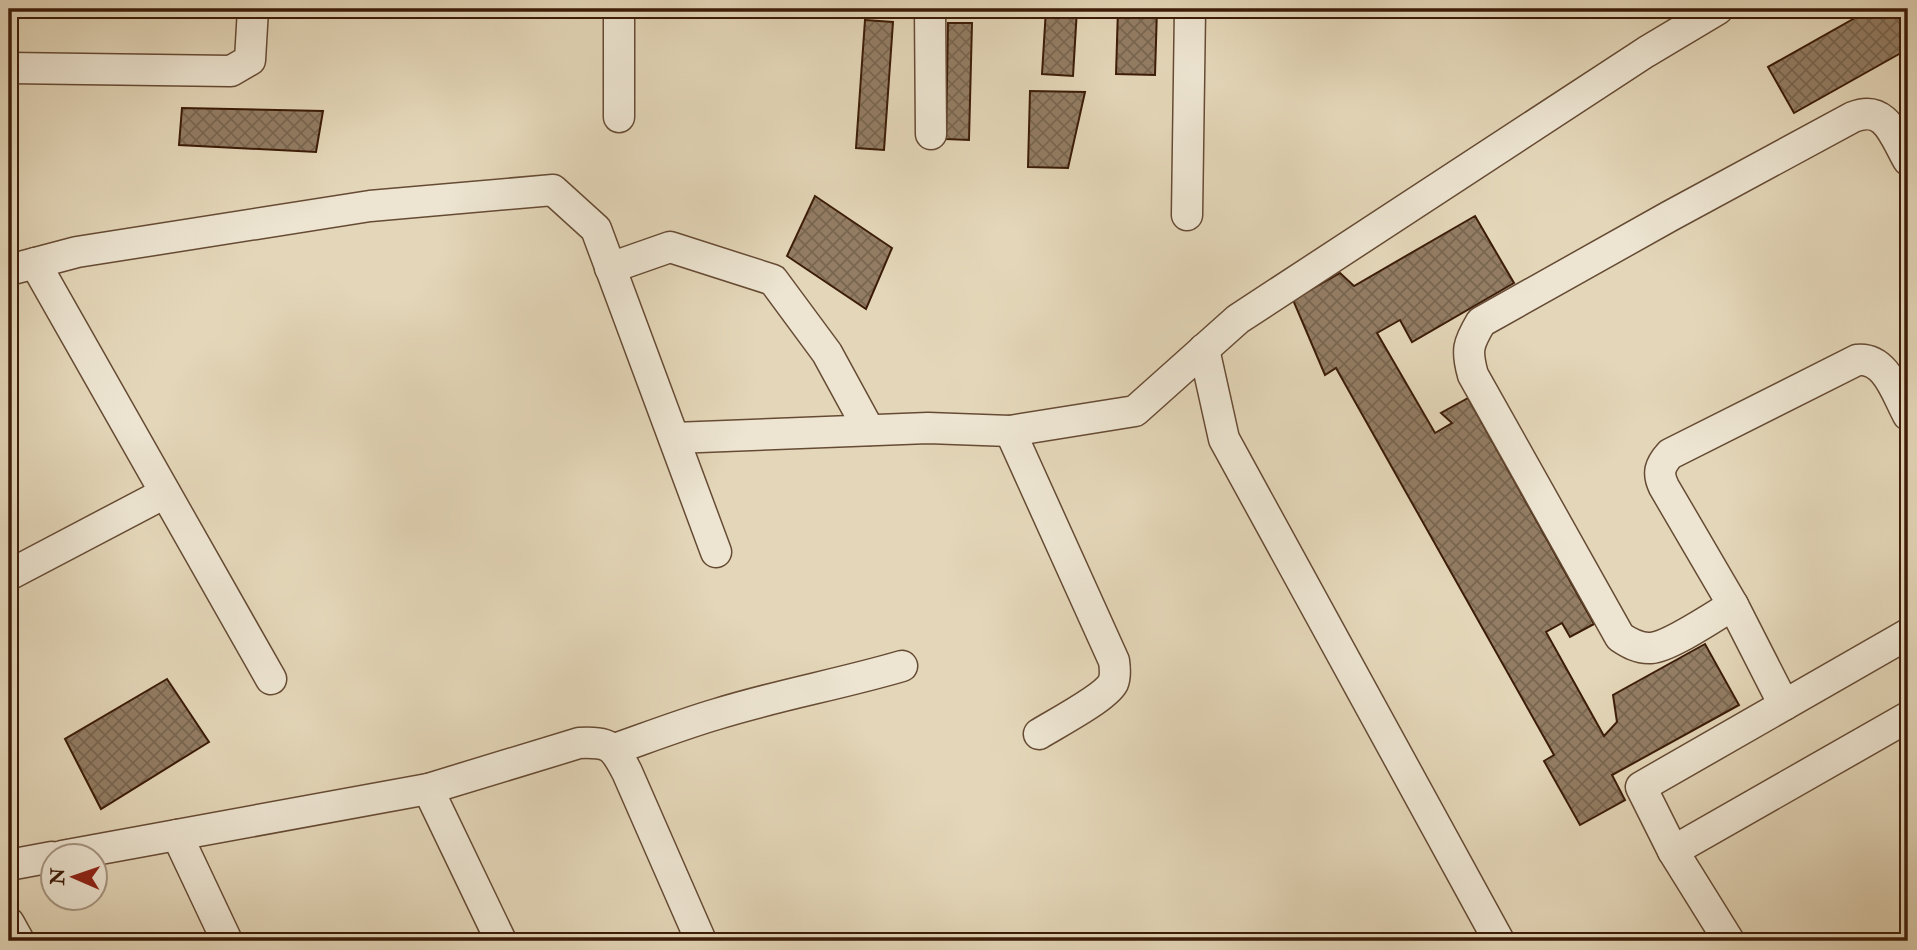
<svg xmlns="http://www.w3.org/2000/svg" width="1917" height="950" font-family="'IM FELL Double Pica',serif">
<defs>
<pattern id="building-cross-hatch" width="8" height="8" patternUnits="userSpaceOnUse" patternTransform="scale(1.75)"><rect width="8" height="8" fill="#937d64"/><path d="M0 0l8 8M0 8l8-8" fill="none" stroke="#796650"/></pattern>
</defs>
<rect width="100%" height="100%" fill="#e4d7b9"/>
<filter id="stains"><feTurbulence type="fractalNoise" baseFrequency=".00286" numOctaves="4"/><feColorMatrix values="0 0 0 0 .2 0 0 0 0 .09 0 0 0 0 .02 0 0 0 .5 -.17"/></filter>
<radialGradient id="worn" r=".72"><stop offset=".6" stop-color="#630" stop-opacity="0"/><stop offset="1" stop-color="#630" stop-opacity=".3"/></radialGradient>
<g fill="url(#building-cross-hatch)" stroke="#3c1c08" stroke-width="2">
<polygon points="1046,9 1077,9 1073,76 1042,74"/>
<polygon points="1118,9 1157,9 1155,75 1116,74"/>
<polygon points="1871,9 1908,9 1908,49 1794,113 1768,67"/>
<polygon points="865,20 893,22 884,150 856,148"/>
<polygon points="948,23 972,23 969,140 946,139"/>
<polygon points="1030,91 1085,92 1068,168 1028,167"/>
<polygon points="182,108 323,111 316,152 179,145"/>
<polygon points="815,196 892,248 866,309 787,256"/>
<polygon points="1475,216 1514,283 1412,342 1400,320 1377,333 1435,433 1452,423 1441,413 1468,398 1594,624 1570,637 1562,623 1546,632 1604,736 1617,722 1613,695 1705,644 1739,705 1612,775 1625,800 1580,825 1544,761 1554,755 1336,368 1325,375 1293,300 1340,273 1354,286"/>
<polygon points="167,679 209,742 101,809 65,739"/>
</g>
<g fill="none" stroke-linecap="round" stroke-linejoin="round">
<g stroke="#664b34" stroke-width="33">
<g id="minor">
<polyline points="619,9 619,117"/>
<polyline points="930,9 931,134"/>
<polyline points="9,68 231,71 250,60 253,9"/>
<polyline points="1187,215 1190,9"/>
<polyline points="35,263 271,679"/>
<polyline points="610,268 670,247 773,280 827,353 869,430"/>
<polyline points="9,270 77,252 370,206 553,190 596,229 716,552"/>
<polyline points="1204,349 1224,439 1499,941"/>
<path d="M 1010,431 L 1114,661 C 1115,668 1116,676 1113,683 C 1105,698 1055,724 1039,734"/>
<polyline points="674,438 928,428 1010,431 1135,411 1238,319 1646,52 1718,9"/>
<polyline points="9,575 165,493"/>
<path d="M 1733,605 C 1715,616 1669,647 1651,648 C 1639,649 1629,643 1620,637 L 1473,375 C 1466,350 1468,344 1481,322 L 1670,216 L 1853,117 C 1886,104 1894,136 1908,160"/>
<path d="M 1784,705 L 1733,605 L 1664,487 C 1657,473 1660,465 1670,454 L 1857,360 C 1886,357 1896,393 1908,415"/>
<path d="M 615,749 C 649,737 683,724 717,714 C 778,695 841,684 902,666"/>
<polyline points="428,789 501,941"/>
<polyline points="177,835 227,941"/>
<polyline points="1673,851 1908,717"/>
<path d="M 62,856 L 428,789 L 579,743 C 610,742 613,745 627,772 L 701,941"/>
<polyline points="9,865 52,857"/>
<polyline points="9,923 19,941"/>
<polyline points="1729,941 1673,851 1641,787 1908,634"/>
</g>
</g>
<use href="#minor" stroke="#ede5d2" stroke-width="30"/>
</g>
<rect width="1917" height="950" fill="none" stroke="#e4d7b9" stroke-width="35"/>
<rect x="10" y="10" width="1896" height="929" fill="none" stroke="#3c1c08" stroke-width="3.5"/>
<rect x="18" y="18" width="1882" height="915" fill="none" stroke="#3c1c08" stroke-width="2"/>
<g transform="translate(74 877) rotate(272)"><circle r="33" fill="#ede5d2" stroke="#a69581" stroke-width="2"/>
<path d="M0-5L12 26L0 18L-12 26Z" fill="#8f2418"/>
<text y="-10" font-size="19" font-weight="bold" text-anchor="middle" fill="#3c1c08">N</text>
</g>
<rect width="100%" height="100%" filter="url(#stains)"/>
<rect width="100%" height="100%" fill="url(#worn)"/>
</svg>
